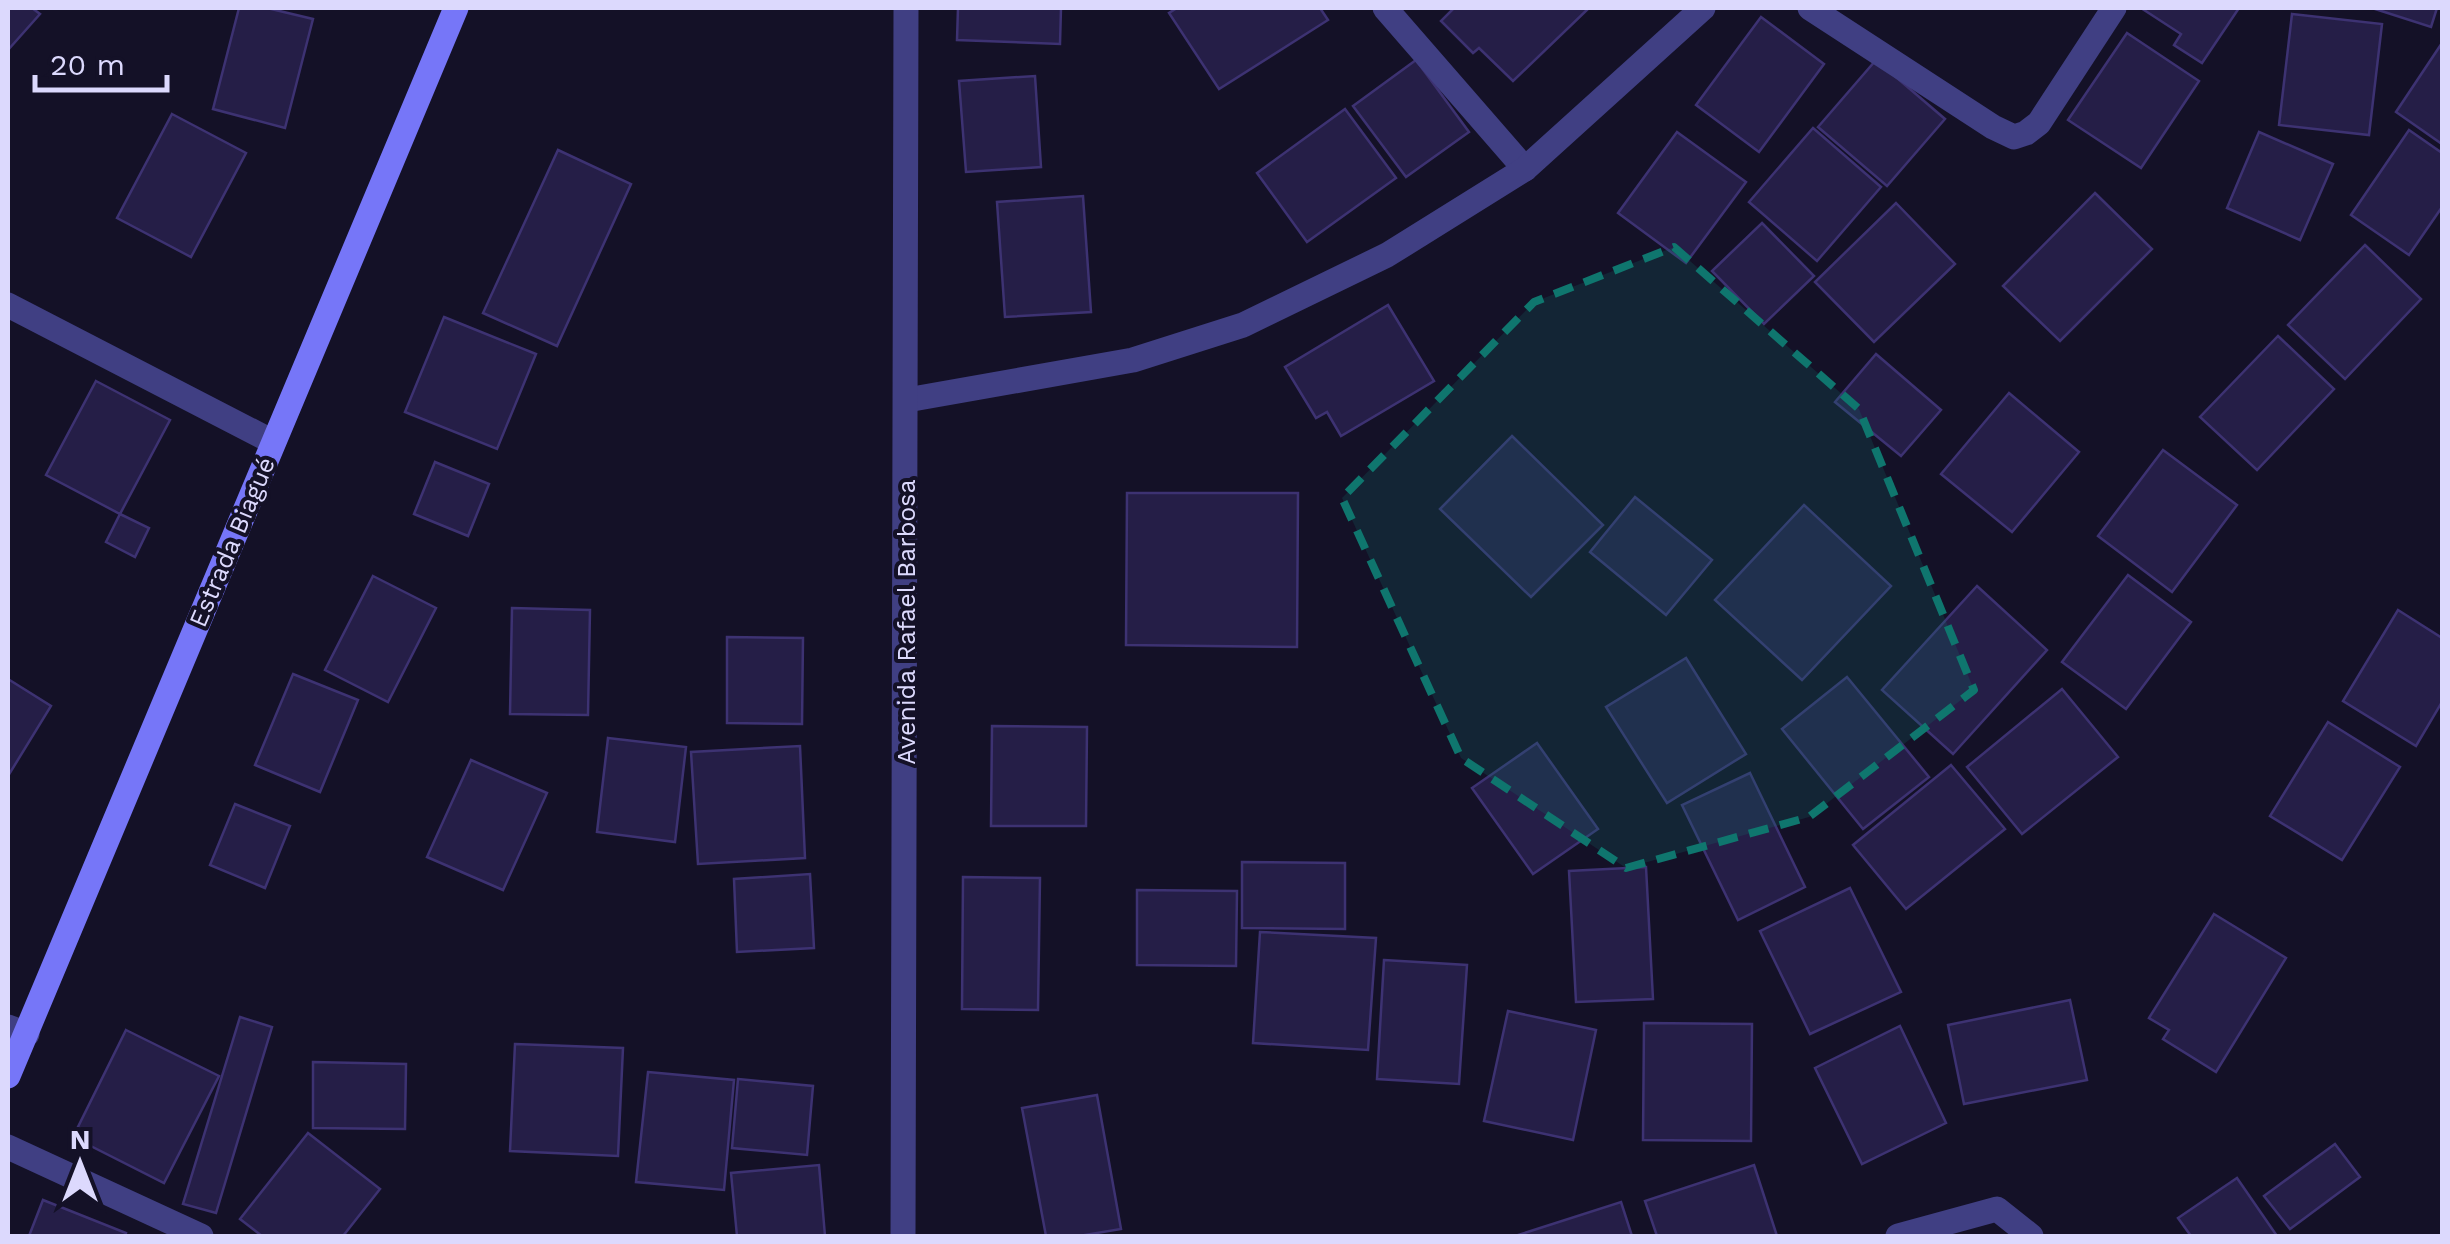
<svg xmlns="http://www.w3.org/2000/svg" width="2450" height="1244" font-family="'Work Sans',sans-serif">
<rect width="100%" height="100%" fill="#141127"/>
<g fill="#251e47" stroke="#3d3272" stroke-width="2.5">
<polygon points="8,8 32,8 40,14 8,50"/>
<polygon points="239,8 267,8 313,19 285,128 213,109"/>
<polygon points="958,8 1061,8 1060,44 957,40"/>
<polygon points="1177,8 1320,8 1328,20 1219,89 1169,13"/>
<polygon points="1454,8 1589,8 1513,81 1479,48 1473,53 1441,21"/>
<polygon points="2141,8 2239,8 2202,63 2174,45 2181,34"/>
<polygon points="2372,8 2437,8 2431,27"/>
<polygon points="2292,14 2382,24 2369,135 2279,125"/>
<polygon points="1761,17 1824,64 1759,152 1696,105"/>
<polygon points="2127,33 2199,81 2141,168 2068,120"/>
<polygon points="2442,43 2442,144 2396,112"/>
<polygon points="1416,60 1469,132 1406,177 1353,106"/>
<polygon points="1876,60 1945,119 1887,186 1818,127"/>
<polygon points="1035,76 1041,167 966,172 959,81"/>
<polygon points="1345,109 1396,178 1307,242 1257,173"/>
<polygon points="172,114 246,153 191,257 117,218"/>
<polygon points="1813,128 1881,187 1817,261 1749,202"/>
<polygon points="2409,130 2442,153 2442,207 2409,255 2351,215"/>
<polygon points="1677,132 1746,182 1686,263 1618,213"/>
<polygon points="2259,132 2333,164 2300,240 2227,208"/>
<polygon points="558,150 631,184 557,346 483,313"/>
<polygon points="2095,193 2152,249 2060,341 2003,286"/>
<polygon points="1083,196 1091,312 1005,317 997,202"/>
<polygon points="1896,203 1955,264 1874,342 1815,282"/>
<polygon points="1762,223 1814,276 1764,324 1712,271"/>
<polygon points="2365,245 2421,299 2345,379 2288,325"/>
<polygon points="1388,305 1434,381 1341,436 1327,412 1316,418 1285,367"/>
<polygon points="444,317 536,354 497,449 405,412"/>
<polygon points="2278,336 2334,389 2257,470 2200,417"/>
<polygon points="1876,354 1941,410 1901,456 1835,402"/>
<polygon points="96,381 170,420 120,514 46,475"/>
<polygon points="2009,393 2079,452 2012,532 1941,474"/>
<polygon points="1512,436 1603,525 1531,597 1440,509"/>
<polygon points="2163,450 2237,505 2172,592 2098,536"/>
<polygon points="435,462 489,484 468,536 414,514"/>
<polygon points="1127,493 1298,493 1297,647 1126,645"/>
<polygon points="1635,497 1712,560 1666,615 1590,552"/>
<polygon points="1804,505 1891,586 1802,680 1715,600"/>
<polygon points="120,514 149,528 135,557 106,542"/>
<polygon points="2128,575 2191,622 2126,709 2062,662"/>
<polygon points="373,576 436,608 388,702 325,670"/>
<polygon points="1977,586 2047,650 1953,754 1882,690"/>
<polygon points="512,608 590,610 588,715 510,714"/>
<polygon points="2398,610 2442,638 2442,702 2416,746 2343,701"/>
<polygon points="727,637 803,638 802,724 727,723"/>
<polygon points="1686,658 1746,754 1667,803 1606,707"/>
<polygon points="293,674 358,700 320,792 255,765"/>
<polygon points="1847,677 1929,777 1863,829 1782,729"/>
<polygon points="8,679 51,706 8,776"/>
<polygon points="2062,689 2118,757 2022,834 1967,767"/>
<polygon points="2328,722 2400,767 2342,860 2270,816"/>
<polygon points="992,726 1087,727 1086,826 991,826"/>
<polygon points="608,738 686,747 675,842 597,832"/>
<polygon points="1537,743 1598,829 1533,874 1472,788"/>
<polygon points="800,746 805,858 698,864 691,752"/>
<polygon points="471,760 547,793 503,890 427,857"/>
<polygon points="1951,765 2005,829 1906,909 1853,845"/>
<polygon points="1750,773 1805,887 1738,920 1682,805"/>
<polygon points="235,804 290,826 265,888 210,865"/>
<polygon points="1242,862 1345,863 1345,929 1242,928"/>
<polygon points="1646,867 1653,999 1576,1002 1569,871"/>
<polygon points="810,874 814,948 737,952 734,879"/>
<polygon points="963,877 1040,878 1038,1010 962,1009"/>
<polygon points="1850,888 1901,992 1810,1034 1760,931"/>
<polygon points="1137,890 1237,891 1236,966 1137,965"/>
<polygon points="2214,914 2286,958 2216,1072 2163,1039 2169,1030 2149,1018"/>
<polygon points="1260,932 1376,938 1368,1050 1253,1043"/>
<polygon points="1384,960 1467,965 1459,1084 1377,1079"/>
<polygon points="2070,1000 2087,1080 1964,1104 1948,1025"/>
<polygon points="1508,1011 1596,1030 1573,1140 1484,1121"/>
<polygon points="240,1017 272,1027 216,1213 183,1204"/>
<polygon points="1644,1023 1752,1024 1751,1141 1643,1140"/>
<polygon points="1900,1026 1946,1123 1862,1164 1815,1068"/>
<polygon points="126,1030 219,1076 164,1183 73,1137"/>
<polygon points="515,1044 623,1048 618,1156 510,1151"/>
<polygon points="313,1062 406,1064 405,1129 313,1128"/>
<polygon points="648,1072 734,1080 724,1190 636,1182"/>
<polygon points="738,1079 813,1086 807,1155 732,1148"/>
<polygon points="1097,1095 1121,1229 1079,1236 1046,1236 1022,1108"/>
<polygon points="308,1133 380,1189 343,1236 262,1236 240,1219"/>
<polygon points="2335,1144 2360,1177 2290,1229 2264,1196"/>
<polygon points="819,1165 825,1236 737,1236 731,1173"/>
<polygon points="1754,1165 1777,1236 1657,1236 1645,1201"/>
<polygon points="2237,1178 2277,1236 2191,1236 2178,1218"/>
<polygon points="43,1200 126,1233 125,1236 29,1236"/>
<polygon points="1621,1202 1632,1236 1515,1236"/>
</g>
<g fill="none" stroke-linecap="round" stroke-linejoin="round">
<g stroke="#403f83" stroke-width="25">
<polyline points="1385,8 1525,169"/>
<polyline points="1810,8 1993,127 2014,137 2026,133 2039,123 2114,8"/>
<polyline points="8,305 273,442"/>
<polyline points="907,400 1133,360 1243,325 1387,255 1525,169 1703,8"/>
<polyline points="8,1027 27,1034"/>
<polyline points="8,1147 201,1236"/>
<polyline points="903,1236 906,8"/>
<polyline points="1898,1236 1997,1209 2031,1236"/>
</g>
<polyline stroke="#7676f8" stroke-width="25" points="8,1076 456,8"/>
</g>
<path fill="#0f766e" fill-opacity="0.2" stroke="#0f766e" stroke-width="8" stroke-dasharray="20 12" stroke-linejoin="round" d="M 1674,247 L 1859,409 L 1974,690 L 1809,817 L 1626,868 L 1461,758 L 1342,498 L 1534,302 Z"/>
<g text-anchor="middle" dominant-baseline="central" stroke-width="8" stroke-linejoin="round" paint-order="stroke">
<g font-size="25" fill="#dcd9fd" stroke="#141127">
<text transform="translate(232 542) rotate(-67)">Estrada Biagué</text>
<text transform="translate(906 622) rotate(-90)">Avenida Rafael Barbosa</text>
</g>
</g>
<rect width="2450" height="1244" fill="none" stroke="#dcd9fd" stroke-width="20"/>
<g transform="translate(80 1164)" stroke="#141127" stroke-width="8" paint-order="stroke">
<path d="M0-8L18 38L0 25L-18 38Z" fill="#dcd9fd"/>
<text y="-15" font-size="28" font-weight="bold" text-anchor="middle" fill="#dcd9fd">N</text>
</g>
<path d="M35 75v15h132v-15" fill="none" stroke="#dcd9fd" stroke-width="5"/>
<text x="50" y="75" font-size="30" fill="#dcd9fd" stroke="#141127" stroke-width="8" paint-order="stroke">20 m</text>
</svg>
